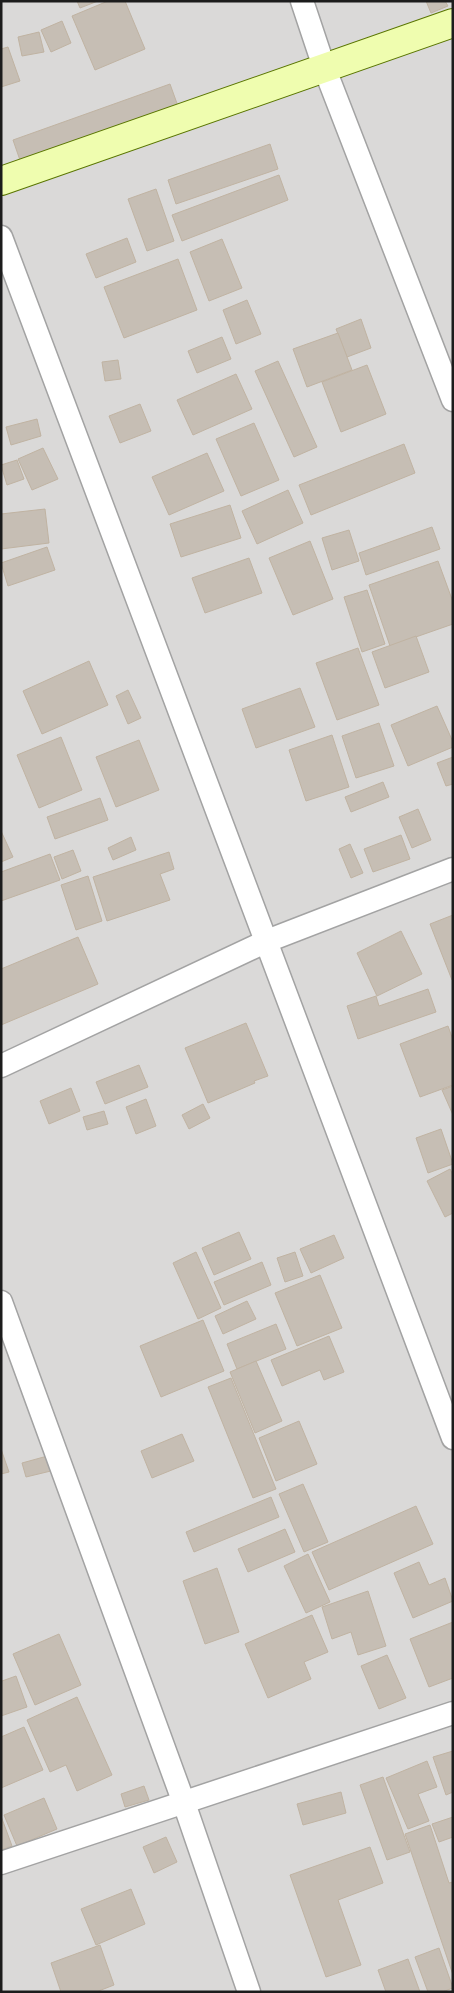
<svg xmlns="http://www.w3.org/2000/svg" width="454" height="1993" font-family="'Sofia Sans Condensed',sans-serif">
<rect width="100%" height="100%" fill="#eeebe0"/>
<rect fill="#dad9d8" x="1" y="1" width="452" height="1991"/>
<g fill="#c6beb4" stroke="#c0b3a2">
<polygon points="77,1 98,1 80,8"/>
<polygon points="108,1 125,1 145,49 95,70 72,16"/>
<polygon points="426,1 445,1 448,6 431,13"/>
<polygon points="62,21 71,43 51,52 41,30"/>
<polygon points="39,32 44,52 22,56 18,37"/>
<polygon points="8,47 20,81 1,87 1,49"/>
<polygon points="170,84 179,109 22,166 13,140"/>
<polygon points="270,144 278,169 176,204 168,180"/>
<polygon points="279,175 288,200 182,241 172,215"/>
<polygon points="156,189 174,241 147,251 128,199"/>
<polygon points="127,238 136,262 96,278 86,254"/>
<polygon points="222,239 242,288 209,301 190,252"/>
<polygon points="178,259 197,310 124,338 104,287"/>
<polygon points="247,300 261,334 236,344 223,310"/>
<polygon points="361,319 371,348 347,357 336,329"/>
<polygon points="338,333 352,370 307,387 293,349"/>
<polygon points="222,337 231,359 197,373 188,351"/>
<polygon points="118,360 121,379 105,381 102,362"/>
<polygon points="278,361 317,447 294,457 255,371"/>
<polygon points="367,365 386,414 341,432 322,382"/>
<polygon points="236,374 252,409 193,435 177,400"/>
<polygon points="140,404 151,431 120,443 109,416"/>
<polygon points="37,419 41,436 11,445 6,427"/>
<polygon points="254,423 279,480 241,496 216,439"/>
<polygon points="404,444 415,473 311,515 299,485"/>
<polygon points="43,448 58,479 32,490 18,459"/>
<polygon points="207,453 224,491 169,515 152,477"/>
<polygon points="17,460 24,479 7,485 1,465"/>
<polygon points="288,490 303,523 257,544 242,511"/>
<polygon points="230,505 241,538 181,557 170,524"/>
<polygon points="45,509 49,543 1,549 1,514"/>
<polygon points="432,527 440,549 366,575 359,553"/>
<polygon points="349,530 359,561 332,570 322,538"/>
<polygon points="310,541 333,599 293,615 269,558"/>
<polygon points="47,547 55,570 8,586 1,563"/>
<polygon points="249,558 262,593 205,613 192,578"/>
<polygon points="438,561 453,602 453,624 390,646 369,585"/>
<polygon points="367,590 385,644 362,652 344,597"/>
<polygon points="416,636 429,672 385,688 372,652"/>
<polygon points="358,648 379,705 337,720 316,663"/>
<polygon points="89,661 108,705 42,734 23,691"/>
<polygon points="300,688 315,727 256,748 242,709"/>
<polygon points="128,690 141,718 128,724 116,696"/>
<polygon points="437,706 453,742 453,747 408,766 391,725"/>
<polygon points="379,723 394,766 356,778 342,736"/>
<polygon points="332,735 349,787 306,801 289,750"/>
<polygon points="61,737 82,790 39,808 17,755"/>
<polygon points="139,740 159,790 116,807 96,757"/>
<polygon points="453,757 453,784 446,786 437,763"/>
<polygon points="383,782 389,797 351,812 345,797"/>
<polygon points="100,798 108,820 55,839 47,817"/>
<polygon points="418,809 431,840 412,848 399,817"/>
<polygon points="1,831 13,857 1,862"/>
<polygon points="401,835 410,859 373,872 364,849"/>
<polygon points="131,837 136,850 113,860 108,848"/>
<polygon points="350,844 363,873 351,878 339,849"/>
<polygon points="73,850 81,871 62,879 54,857"/>
<polygon points="169,852 174,869 160,874 170,900 107,921 93,877"/>
<polygon points="50,854 60,880 1,901 1,872"/>
<polygon points="88,876 102,921 76,930 61,885"/>
<polygon points="453,915 453,979 452,980 430,924"/>
<polygon points="401,931 422,974 377,996 357,953"/>
<polygon points="78,937 98,984 1,1025 1,969"/>
<polygon points="428,989 436,1012 358,1039 347,1006 376,996 379,1006"/>
<polygon points="246,1023 268,1076 254,1081 255,1083 208,1103 185,1048"/>
<polygon points="448,1026 453,1040 453,1085 420,1097 400,1044"/>
<polygon points="139,1065 148,1087 105,1104 96,1082"/>
<polygon points="453,1086 453,1115 442,1090"/>
<polygon points="71,1088 80,1111 49,1124 40,1101"/>
<polygon points="146,1099 156,1126 136,1134 126,1107"/>
<polygon points="203,1104 210,1118 189,1129 182,1115"/>
<polygon points="104,1111 108,1124 87,1130 83,1117"/>
<polygon points="441,1129 453,1164 428,1173 416,1138"/>
<polygon points="450,1169 453,1175 453,1213 445,1217 427,1181"/>
<polygon points="239,1232 251,1259 214,1275 202,1248"/>
<polygon points="334,1235 344,1258 311,1273 300,1249"/>
<polygon points="196,1252 221,1308 198,1319 173,1263"/>
<polygon points="295,1252 303,1276 285,1282 277,1258"/>
<polygon points="262,1262 271,1285 224,1305 214,1282"/>
<polygon points="320,1275 342,1328 297,1346 275,1293"/>
<polygon points="247,1301 256,1319 223,1334 215,1316"/>
<polygon points="203,1320 224,1371 161,1397 140,1346"/>
<polygon points="276,1324 286,1349 237,1369 227,1344"/>
<polygon points="329,1336 344,1372 324,1380 320,1370 282,1386 271,1360"/>
<polygon points="256,1361 282,1421 255,1433 230,1372"/>
<polygon points="231,1378 276,1489 253,1498 208,1387"/>
<polygon points="299,1421 317,1464 276,1481 259,1438"/>
<polygon points="182,1434 194,1461 152,1478 141,1451"/>
<polygon points="1,1449 9,1472 1,1474"/>
<polygon points="51,1455 55,1470 26,1477 22,1463"/>
<polygon points="303,1484 328,1542 304,1552 279,1494"/>
<polygon points="271,1497 279,1517 194,1552 186,1532"/>
<polygon points="416,1506 433,1544 329,1590 312,1552"/>
<polygon points="285,1529 295,1552 248,1572 238,1549"/>
<polygon points="308,1554 330,1602 306,1613 284,1566"/>
<polygon points="419,1562 429,1585 445,1578 453,1601 413,1618 394,1573"/>
<polygon points="217,1568 239,1632 205,1644 183,1581"/>
<polygon points="368,1591 386,1646 358,1655 351,1632 332,1639 322,1607"/>
<polygon points="312,1615 328,1652 304,1662 311,1679 268,1698 245,1644"/>
<polygon points="453,1622 453,1678 429,1687 410,1639"/>
<polygon points="59,1634 81,1685 35,1705 13,1654"/>
<polygon points="387,1655 406,1698 379,1709 361,1666"/>
<polygon points="16,1676 27,1707 1,1716 1,1680 2,1681"/>
<polygon points="77,1697 112,1775 77,1791 66,1765 50,1772 27,1720"/>
<polygon points="24,1727 43,1770 1,1788 1,1737"/>
<polygon points="453,1751 453,1792 446,1795 433,1757"/>
<polygon points="427,1761 437,1787 418,1794 429,1821 408,1829 386,1778"/>
<polygon points="383,1777 410,1852 387,1860 360,1785"/>
<polygon points="144,1786 149,1800 125,1807 121,1794"/>
<polygon points="341,1792 346,1813 303,1825 297,1804"/>
<polygon points="44,1798 57,1829 17,1846 4,1815"/>
<polygon points="1,1816 12,1846 1,1850"/>
<polygon points="453,1817 453,1837 439,1842 432,1824"/>
<polygon points="430,1825 449,1883 453,1882 453,1975 405,1834"/>
<polygon points="166,1837 177,1862 154,1873 143,1847"/>
<polygon points="370,1847 383,1883 338,1900 361,1965 326,1977 290,1875"/>
<polygon points="131,1889 145,1924 96,1945 81,1909"/>
<polygon points="100,1945 114,1985 96,1992 61,1992 51,1963"/>
<polygon points="439,1948 453,1988 442,1992 428,1992 415,1957"/>
<polygon points="408,1959 420,1992 386,1992 378,1970"/>
</g>
<g fill="none" stroke-linecap="round" stroke-linejoin="round">
<g stroke="#a3a3a3" stroke-width="25">
<g id="street">
<polyline points="302,1 324,67 453,400"/>
<polyline points="1,237 453,1438"/>
<polyline points="1,1066 267,941 453,869"/>
<polyline points="1,1302 184,1803 249,1992"/>
<polyline points="1,1863 453,1713"/>
</g>
</g>
<g stroke="#597500" stroke-width="30">
<polyline id="secondary" points="1,181 453,23"/>
</g>
<use href="#street" stroke="#fff" stroke-width="22"/>
<use href="#secondary" stroke="#effdaf" stroke-width="28"/>
</g>
<rect width="454" height="1993" fill="none" stroke="#1c1c1c" stroke-width="5"/>
</svg>
